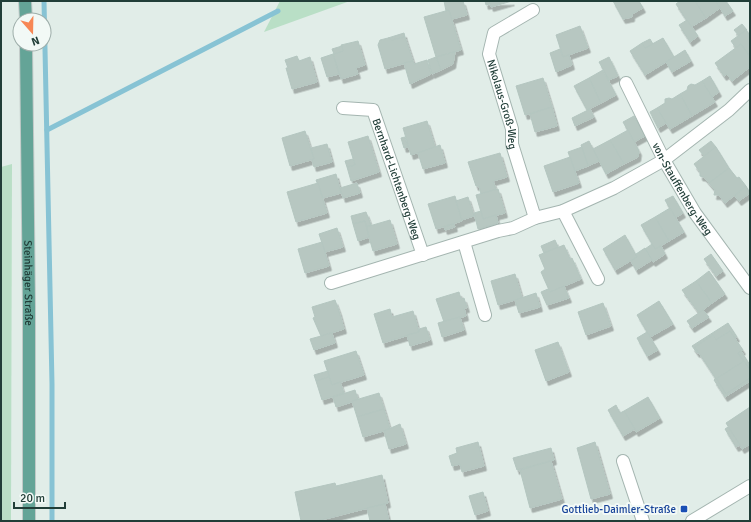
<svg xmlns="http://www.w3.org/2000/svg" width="751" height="522" font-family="Signika,sans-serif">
<defs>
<filter id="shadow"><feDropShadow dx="2.5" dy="4.5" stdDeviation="0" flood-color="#0004"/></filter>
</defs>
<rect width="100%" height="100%" fill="#e1ede8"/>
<g fill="#b9dfc6">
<polygon points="280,1 350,1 264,32"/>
<polygon points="12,164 11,521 1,521 1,167"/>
</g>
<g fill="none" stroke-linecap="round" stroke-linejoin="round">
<g stroke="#87c3d4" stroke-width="5">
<polyline points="44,1 52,384 52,521"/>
<polyline points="47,130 278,11"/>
</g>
</g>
<g fill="#b7c7c1" stroke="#b4c6c0" filter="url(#shadow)">
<polygon points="444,1 463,1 467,15 452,19 449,10 446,11"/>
<polygon points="485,1 489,1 490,4 486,5"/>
<polygon points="489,1 512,1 491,7"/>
<polygon points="613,1 639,1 643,8 632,14 632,17 623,19"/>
<polygon points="680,1 695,1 706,18 691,27 676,4"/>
<polygon points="695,1 716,1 720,8 706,18"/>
<polygon points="716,1 726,1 733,11 725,16"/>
<polygon points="449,10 461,50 436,57 424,17"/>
<polygon points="687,20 698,36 690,42 679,25"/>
<polygon points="742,24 747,30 739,36 734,30"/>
<polygon points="580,26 588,48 563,57 556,35"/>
<polygon points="746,30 750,35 750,56 741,44 736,48 731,41"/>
<polygon points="404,33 405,37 392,40 388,38"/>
<polygon points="405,37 413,61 385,69 378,45 380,40 388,38 392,40"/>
<polygon points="663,38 674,57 645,75 630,51 642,43 645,48"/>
<polygon points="650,39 653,44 645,48 642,43"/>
<polygon points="358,41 365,65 356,68 358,74 341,79 333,54 343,51 341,45"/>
<polygon points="741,44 750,57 750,67 732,81 727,74 724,76 715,63"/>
<polygon points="342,46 343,51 334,54 332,49"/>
<polygon points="560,49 563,57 569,55 572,65 556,72 550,53"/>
<polygon points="685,50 691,61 672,72 666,62"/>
<polygon points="455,52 453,64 441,70 436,57"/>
<polygon points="333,54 339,74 327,77 321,58"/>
<polygon points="297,56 299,61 310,57 317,82 292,89 286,68 288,68 285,60"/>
<polygon points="436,57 441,70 432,74 428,60"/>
<polygon points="609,57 618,76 609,80 599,62"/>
<polygon points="427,60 431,74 410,84 404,63 413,61 414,64"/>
<polygon points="603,70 616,95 601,103 589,78"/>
<polygon points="710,76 719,92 712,97 702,81"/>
<polygon points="543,78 552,107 525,115 516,86"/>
<polygon points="589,78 601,103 587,110 574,86"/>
<polygon points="702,81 715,102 692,116 680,94 687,90 688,86 691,84 695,85"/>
<polygon points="680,94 692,116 670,129 657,108 665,103 665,99 669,98 672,99"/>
<polygon points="552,107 557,126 535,132 530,114"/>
<polygon points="657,108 666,123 658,128 650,112"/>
<polygon points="590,109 594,117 575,126 572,118"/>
<polygon points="634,116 645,136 634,142 623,122"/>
<polygon points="427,121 435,147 411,155 403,128"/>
<polygon points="628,130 639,151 638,157 624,164 610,140"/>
<polygon points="305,131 314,159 290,166 282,138"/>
<polygon points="368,136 379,172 351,181 347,167 355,165 348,142"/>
<polygon points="405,137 408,147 404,148 401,138"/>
<polygon points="610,140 624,164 606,174 593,149"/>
<polygon points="589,141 599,161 588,166 581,145"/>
<polygon points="711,141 716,147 704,156 699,150"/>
<polygon points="327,144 332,162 314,167 312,160 314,159 311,148"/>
<polygon points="440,145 445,163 423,169 418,153"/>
<polygon points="582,147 588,166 575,171 568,152"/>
<polygon points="716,147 729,168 709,183 704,177 700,176 700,172 694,164"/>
<polygon points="500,153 507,177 493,181 496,189 481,194 479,186 476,186 468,162"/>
<polygon points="570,157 579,183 553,192 544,166"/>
<polygon points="353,159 355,165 347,167 345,161"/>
<polygon points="729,168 737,178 739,177 746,186 725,203 719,195 714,195 715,190 709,183"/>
<polygon points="336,174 341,193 323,198 316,180"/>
<polygon points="318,183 327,213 296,222 287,192"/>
<polygon points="357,183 360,193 343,198 340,188"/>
<polygon points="746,186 750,193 739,201 735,196"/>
<polygon points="498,189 505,213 483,219 476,195"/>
<polygon points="455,196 462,221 436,229 428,204"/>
<polygon points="673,196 683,213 675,218 665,200"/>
<polygon points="468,197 474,216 462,220 456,201"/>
<polygon points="670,208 684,232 669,241 655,217"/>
<polygon points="481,211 483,219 496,215 498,223 478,229 474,213"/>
<polygon points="366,212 371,225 366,227 365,221 353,224 351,216"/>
<polygon points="655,217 669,241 655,249 641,225"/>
<polygon points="390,220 397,244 373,251 366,227"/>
<polygon points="365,221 369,237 358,241 353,224"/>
<polygon points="454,224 455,227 445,230 444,227"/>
<polygon points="337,228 343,247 325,252 319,234"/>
<polygon points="625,235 637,257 615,270 603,249"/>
<polygon points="555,240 558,247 544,253 541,246"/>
<polygon points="322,242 329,266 305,273 298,249"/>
<polygon points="652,244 655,249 661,246 665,254 653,262 645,249"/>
<polygon points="564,245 570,259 572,258 581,279 550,292 541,272 545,269 539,255"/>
<polygon points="645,248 652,260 636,270 631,261 637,257 636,254"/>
<polygon points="711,254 723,271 716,276 704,259"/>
<polygon points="709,271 725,294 712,303 696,281"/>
<polygon points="515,274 522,298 498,305 491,281"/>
<polygon points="696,281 712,303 699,313 682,290"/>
<polygon points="564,286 569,298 547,305 541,292 548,289 550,292"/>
<polygon points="459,292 461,299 464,298 467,308 464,308 466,316 444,322 436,299"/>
<polygon points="536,293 540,307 519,313 515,300"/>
<polygon points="335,300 339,311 344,329 321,336 313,318 315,317 312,307"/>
<polygon points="659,301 673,324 650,337 637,315"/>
<polygon points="603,303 611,326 586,335 578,312"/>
<polygon points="390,309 392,317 413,311 419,332 383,343 374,314"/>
<polygon points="703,310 709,317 692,328 687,321"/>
<polygon points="460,317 464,330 442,337 438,323"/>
<polygon points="728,323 737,337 735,338 730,331 716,340 713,335 695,347 699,352 697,353 692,346"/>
<polygon points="426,327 430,340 410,346 407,335 419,332 419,329"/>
<polygon points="730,331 743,350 738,353 744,361 716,379 695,347 713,335 716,340"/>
<polygon points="647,332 658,350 647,356 637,338"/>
<polygon points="332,333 335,343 314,350 310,339"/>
<polygon points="558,342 569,372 546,381 535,350"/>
<polygon points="356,351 364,375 332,385 324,361"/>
<polygon points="741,351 750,365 750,370 738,353"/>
<polygon points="744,361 750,370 750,378 726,394 716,379"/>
<polygon points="328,371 329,377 316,381 314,375"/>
<polygon points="329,377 332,385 340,382 344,393 322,400 316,381"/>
<polygon points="716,378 726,394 750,378 750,381 725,397 714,380"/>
<polygon points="355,390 358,400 336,407 333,397"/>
<polygon points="379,393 384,409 357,417 352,401"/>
<polygon points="648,397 660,418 636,432 624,411"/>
<polygon points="616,405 620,413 624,411 635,429 623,436 608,410"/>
<polygon points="750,407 750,444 742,449 726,423"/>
<polygon points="384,409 390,429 363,437 357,417"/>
<polygon points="400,424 406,444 389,449 384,431"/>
<polygon points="728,427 740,445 736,447 725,429"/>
<polygon points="478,442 484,466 462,472 460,464 452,466 449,456 457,453 456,448"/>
<polygon points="595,442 610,494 591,499 577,448"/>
<polygon points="551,448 554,460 517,470 513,458"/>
<polygon points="551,461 562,499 530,508 520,470"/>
<polygon points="382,475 388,503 317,521 301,521 295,492 335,483 336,486"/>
<polygon points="483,492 488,511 475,515 469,496"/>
<polygon points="385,504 389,521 370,521 367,508"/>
</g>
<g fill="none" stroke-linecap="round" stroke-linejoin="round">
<g stroke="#a4b5b0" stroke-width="14">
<g id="minor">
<path id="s1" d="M 533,10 L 494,33 L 489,54 L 512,129 L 512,144 L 535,218"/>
<path id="s2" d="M 626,83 L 664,160 L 695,213 L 750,288"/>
<path id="s3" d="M 343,108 L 373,110 L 423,255"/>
<polyline points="563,211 598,279"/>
<polyline points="464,242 485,315"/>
<polyline points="331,283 498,231 513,228 535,218 563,211 614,188 664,160 729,110 750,90"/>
<polyline points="623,461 643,521"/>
<polyline points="692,521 750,486"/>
</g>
</g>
<g stroke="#c1c9c7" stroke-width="14">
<g id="major">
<polyline points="25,1 26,20"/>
<path id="s4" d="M 26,44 L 29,307 L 29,521"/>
</g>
</g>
<use href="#minor" stroke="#fff" stroke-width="12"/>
<use href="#major" stroke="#64a497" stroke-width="12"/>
</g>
<rect fill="#1a4fb4" stroke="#f2f9f6" stroke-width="1.5" x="680" y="505" width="8" height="8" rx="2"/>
<g text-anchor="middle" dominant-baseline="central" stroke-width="4" stroke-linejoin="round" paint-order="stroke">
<g font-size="11" fill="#213e38" stroke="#f2f9f6">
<text stroke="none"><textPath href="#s1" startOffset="119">Nikolaus-Groß-Weg</textPath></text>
<text stroke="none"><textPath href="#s3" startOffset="103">Bernhard-Lichtenberg-Weg</textPath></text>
<text stroke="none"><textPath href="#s2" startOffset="120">von-Stauffenberg-Weg</textPath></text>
<text stroke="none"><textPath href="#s4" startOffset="239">Steinhäger Straße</textPath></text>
</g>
<g font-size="11" fill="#164399" stroke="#f2f9f6" text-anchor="end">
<text x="676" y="509">Gottlieb-Daimler-Straße</text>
</g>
</g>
<rect width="751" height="522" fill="none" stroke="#213e38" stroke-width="4"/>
<g transform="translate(32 32) rotate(160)"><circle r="19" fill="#f2f9f6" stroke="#9eaeaa"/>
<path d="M0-3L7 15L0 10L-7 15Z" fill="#f78755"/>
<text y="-6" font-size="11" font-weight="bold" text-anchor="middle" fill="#213e38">N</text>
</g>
<path d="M14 502v6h51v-6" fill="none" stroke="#213e38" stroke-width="2"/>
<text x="20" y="502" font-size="12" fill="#213e38" stroke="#f2f9f6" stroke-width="3" paint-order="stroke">20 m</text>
</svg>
